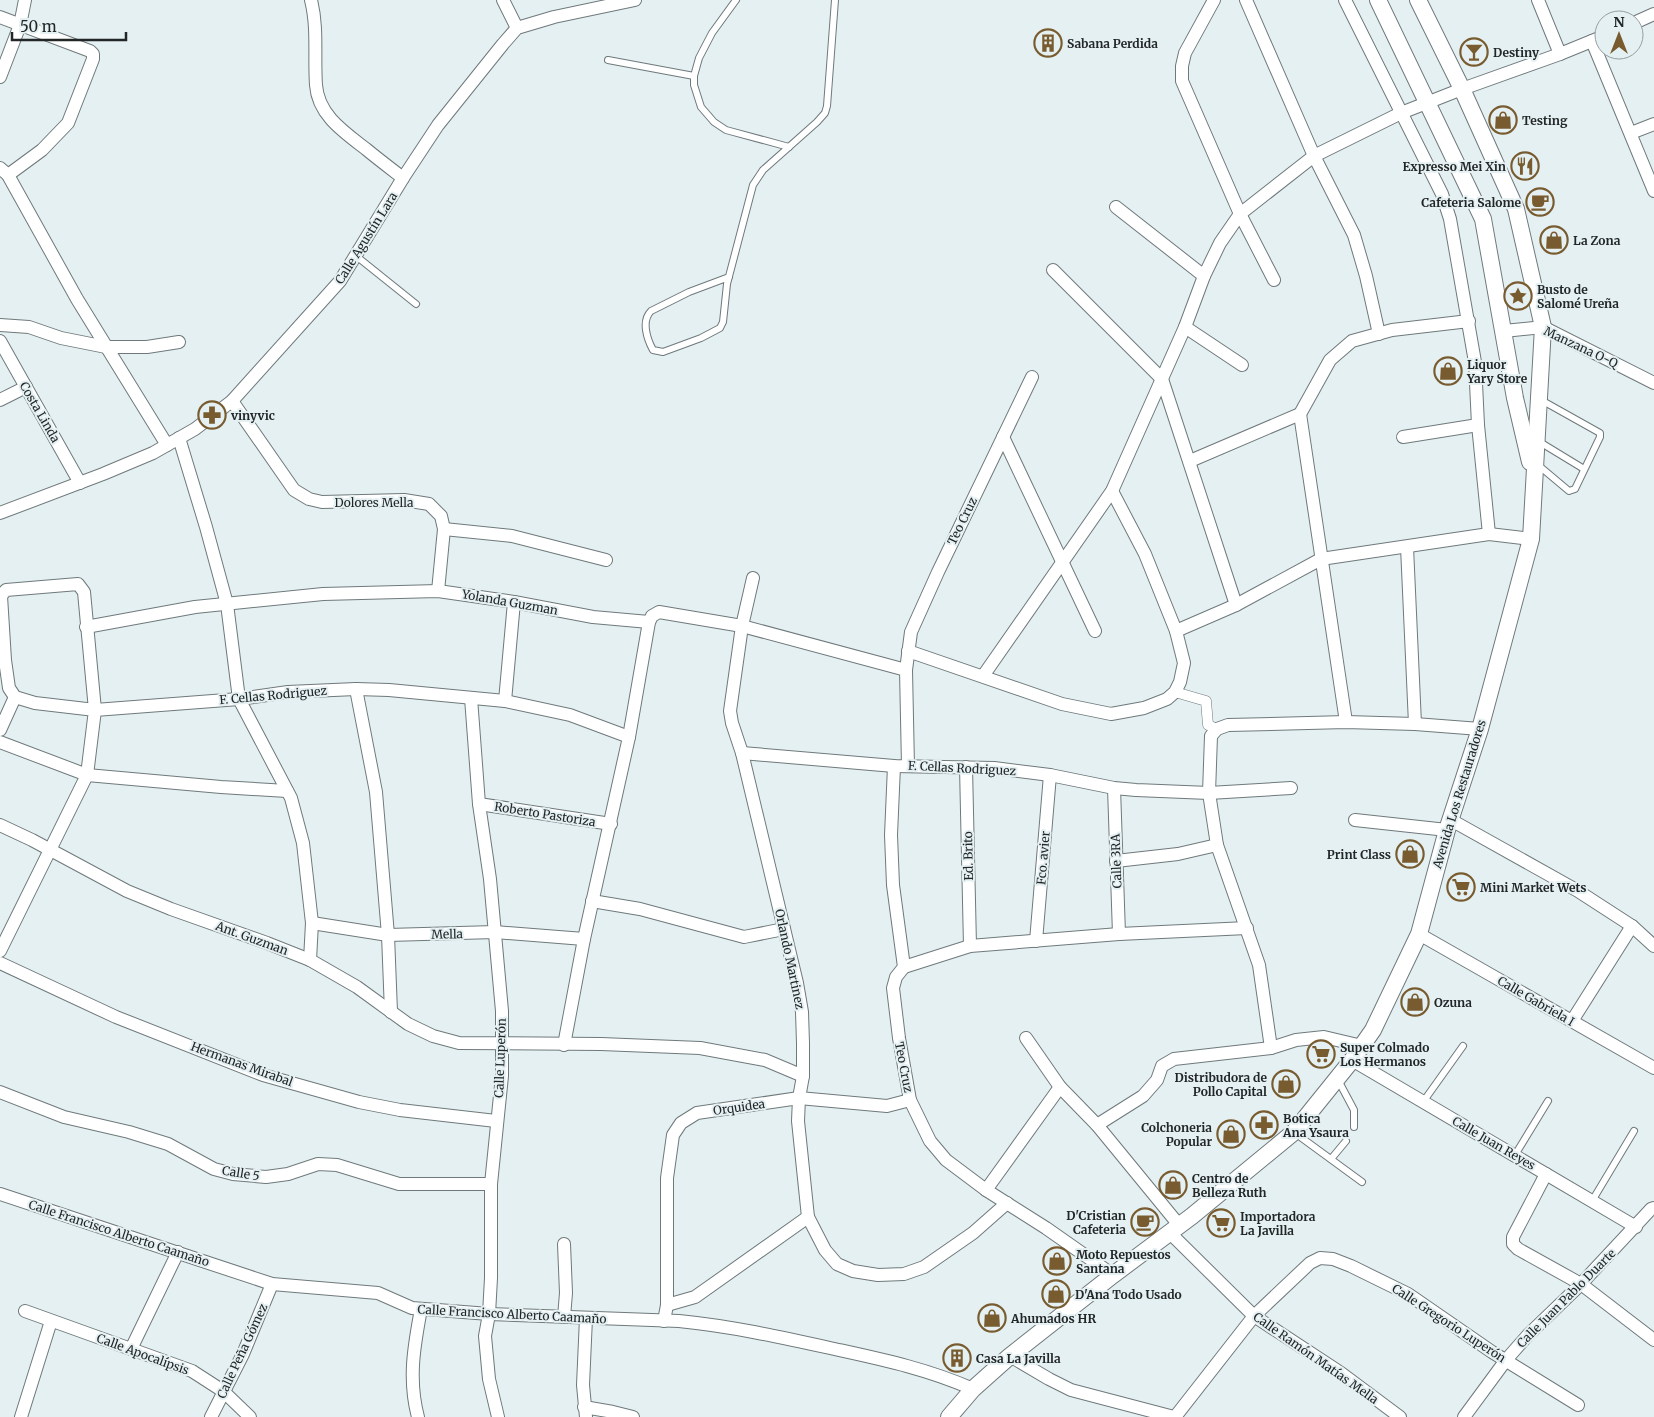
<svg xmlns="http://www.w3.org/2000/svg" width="1654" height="1417" font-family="Merriweather,serif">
<rect width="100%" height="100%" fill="#e5f0f3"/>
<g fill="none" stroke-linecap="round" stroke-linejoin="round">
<g stroke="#6f797b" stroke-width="8">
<g id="service">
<polyline points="736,0 712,33 699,58 694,76 694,85 701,107 714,122 726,130 789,147"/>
<polyline points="608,60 694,76"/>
<polyline points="356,256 416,304"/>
<path d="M 729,277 L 689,292 L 651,311 C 641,321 647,339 653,350 L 663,352 L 701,338 L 720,328 L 723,322 L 727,284 L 753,185 L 763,170 L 817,122 L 825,113 L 827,106 L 835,0"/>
<polyline points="1538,441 1584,469"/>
<polyline points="1538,465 1569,491 1575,489 1600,437 1600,433 1541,400"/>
<polyline points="1338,1080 1354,1110 1354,1127"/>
<polyline points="1423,1102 1463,1046"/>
<polyline points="1295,1133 1362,1182"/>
<polyline points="1515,1155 1548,1101"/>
<polyline points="1331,1159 1346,1141"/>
<polyline points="1592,1201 1634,1131"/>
</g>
</g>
<g stroke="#6f797b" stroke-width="11">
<polyline id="pedestrian" points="1175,692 1206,701 1208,725 1217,729"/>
</g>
<g stroke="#6f797b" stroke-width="14">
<g id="minor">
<path d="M 311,0 C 318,28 314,56 316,85 C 318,115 344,132 366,149 C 378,159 390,168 403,178"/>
<polyline points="503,0 517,28"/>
<polyline points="1214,0 1185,53 1182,66 1182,81 1240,214 1274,280"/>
<polyline points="1246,0 1314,156 1354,235 1366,276 1379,334"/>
<polyline points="1345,0 1442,194 1450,219 1475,362 1478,425 1489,534"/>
<polyline points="1538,0 1560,54"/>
<polyline points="0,17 90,51 93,54 93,59 68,123 42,150 8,175"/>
<polyline points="1634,23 1654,14"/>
<polyline points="1592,41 1654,191"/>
<polyline points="0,77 20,25 25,0"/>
<polyline points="1631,133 1654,124"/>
<polyline points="0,168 8,175 77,299 167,445"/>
<polyline points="1116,207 1204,276"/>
<polyline points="1053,270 1162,379 1236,605"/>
<polyline points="0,325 29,327 61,338 106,347 147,347 179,342"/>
<polyline points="1185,327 1242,365"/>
<polyline points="1504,331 1543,327 1654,383"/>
<polyline points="0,341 80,483"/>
<polyline points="0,400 26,387"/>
<polyline points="232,401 294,490 309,499 322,502 404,500 429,504 441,516 444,529 438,591"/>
<polyline points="1300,414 1346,722"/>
<polyline points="1003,437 1095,631"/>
<polyline points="1403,437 1478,425"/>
<polyline points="179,438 206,527 227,604 239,699 291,798 303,843 312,923 310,960"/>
<polyline points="1190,461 1300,414 1330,360 1352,341 1392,330 1469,321"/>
<polyline points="0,513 103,474 153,453 195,429 232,401 340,281 403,178 438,125 503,44 517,28 554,17 635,0"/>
<polyline points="444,529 512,536 606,560"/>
<polyline points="1407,547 1415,724"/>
<polyline points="753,578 742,626 730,711 732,723 742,753 797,983 802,1012 803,1043 803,1076 799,1098 798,1121 808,1217 825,1250 837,1264 853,1271 878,1275 904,1274 924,1267 973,1233 1007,1203"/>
<polyline points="86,627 195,607 323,594 438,591 514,602 593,617 649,622"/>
<polyline points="1176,631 1236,605 1321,559 1489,534 1531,539"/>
<polyline points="908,651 1062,704 1111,714 1144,708 1167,699 1175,692 1180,682 1184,663 1176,631 1145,554 1112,491"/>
<polyline points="906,670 911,632 938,572 1032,377"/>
<polyline points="983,676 1112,491 1185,327 1204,276 1220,243 1240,214 1314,156 1401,113 1462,89 1560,54 1604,36"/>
<polyline points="356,689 376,792 388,935 391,1012"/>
<polyline points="471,698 479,804 490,879 502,1011 502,1076 491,1184 491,1278 489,1314 485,1336 489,1379 498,1417"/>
<polyline points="505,701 514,602"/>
<polyline points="0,730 15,697"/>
<polyline points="0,742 87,775 221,787 287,791"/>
<polyline points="742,753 894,766 994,768 1050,775 1114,788 1136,790 1209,793 1291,788"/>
<polyline points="894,766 891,835 893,885 904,967 896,977 893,988 899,1038 910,1100 930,1141 946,1160 986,1190 1046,1228 1113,1275"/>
<polyline points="966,767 970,946"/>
<polyline points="1114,788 1119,934"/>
<polyline points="479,804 611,824"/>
<polyline points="1355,820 1447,830"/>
<polyline points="1451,820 1578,891 1632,926 1654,946"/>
<polyline points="0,825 32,840 127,891 171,909 267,943 310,960 357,987 408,1024 433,1036 459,1043 601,1044 700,1048 765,1060 803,1076"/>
<polyline points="1116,861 1178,854 1217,845"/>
<polyline points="592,901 640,909 744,937 784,929"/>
<polyline points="312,923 388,935 495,932 584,939"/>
<polyline points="1419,934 1654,1068"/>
<polyline points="1036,941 1050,775"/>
<polyline points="0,951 87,775 95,710 84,592 78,584 6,590 1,596 5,660 9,688 15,697 35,703 95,710 239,699 288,692 356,689 389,690 505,701 570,715 629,737"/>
<polyline points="0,963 116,1017 263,1075 359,1102 400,1110 496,1121"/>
<polyline points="904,967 970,946 1119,934 1247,928"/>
<polyline points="1572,1021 1632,926"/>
<polyline points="1026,1038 1060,1087 1097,1125 1179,1225"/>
<polyline points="564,1045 584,939 629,737 649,622 652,616 659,612 742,626 906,670 908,766"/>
<polyline points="1271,1048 1259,965 1217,845 1209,793 1211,736 1217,729 1228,725 1346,722 1415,724 1480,729"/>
<polyline points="1352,1060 1636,1227"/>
<polyline points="0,1092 64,1117 129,1132 168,1144 214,1169 233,1174 266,1177 288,1174 318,1164 337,1165 399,1184 491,1184"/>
<polyline points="1097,1125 1143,1096 1157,1080 1162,1066 1174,1059 1271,1048 1296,1040 1324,1037 1362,1046"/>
<polyline points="1546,1174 1513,1237 1513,1244 1518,1249 1581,1284 1654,1340"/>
<polyline points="986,1190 1060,1087"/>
<path d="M 0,1194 L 272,1284 L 378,1293 L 412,1308 L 489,1314 L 679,1321 C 730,1326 780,1337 830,1348 C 880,1359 925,1368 973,1389"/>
<polyline points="1169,1232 1254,1316 1341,1373 1400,1417"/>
<polyline points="564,1244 566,1293 564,1317"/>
<polyline points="667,1305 695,1297 808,1217"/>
<polyline points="25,1311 192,1371 223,1391 250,1417"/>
<polyline points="664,1321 667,1305 667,1178 673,1135 681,1123 697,1113 799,1098 887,1106 910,1100"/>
<polyline points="131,1349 178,1252"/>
<polyline points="1010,1356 1049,1379 1071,1390 1174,1417"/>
<polyline points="584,1407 613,1412 633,1417"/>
<polyline points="21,1417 51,1321"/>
<polyline points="211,1417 243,1354 272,1284"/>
<path d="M 418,1417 C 408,1380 414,1346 421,1309"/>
<polyline points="586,1417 583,1385 586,1318"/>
<polyline points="1175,1417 1254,1316 1310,1263 1320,1258 1333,1259 1351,1266 1408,1294 1492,1352 1578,1405"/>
<polyline points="1464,1417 1506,1360 1528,1335 1581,1284 1651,1209 1654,1208"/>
</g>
</g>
<g stroke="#6f797b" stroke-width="18">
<g id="tertiary">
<polyline points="1378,0 1483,219 1515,398 1530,462"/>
<polyline points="949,1417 973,1389 1010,1356 1113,1275 1192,1216 1294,1132 1352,1060 1373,1030 1419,934 1447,830 1480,729 1531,539 1543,327 1516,209 1462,89 1418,0"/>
</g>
</g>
<use href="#service" stroke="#fff" stroke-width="6"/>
<use href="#pedestrian" stroke="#fff" stroke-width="10"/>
<use href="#minor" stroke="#fff" stroke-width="12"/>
<use href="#tertiary" stroke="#fff" stroke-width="16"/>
</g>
<defs>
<g id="building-ring" transform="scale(1.4375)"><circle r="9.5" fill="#e5f0f3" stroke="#785c2f" stroke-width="1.5"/><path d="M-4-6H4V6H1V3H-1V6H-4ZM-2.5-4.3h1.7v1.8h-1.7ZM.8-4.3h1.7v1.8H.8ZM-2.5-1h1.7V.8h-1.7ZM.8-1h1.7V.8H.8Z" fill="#785c2f"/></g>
<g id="bar-ring" transform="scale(1.4375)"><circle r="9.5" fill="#e5f0f3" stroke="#785c2f" stroke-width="1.5"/><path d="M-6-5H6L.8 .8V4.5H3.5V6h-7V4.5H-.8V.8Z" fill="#785c2f"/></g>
<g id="shop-ring" transform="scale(1.4375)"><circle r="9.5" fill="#e5f0f3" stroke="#785c2f" stroke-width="1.5"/><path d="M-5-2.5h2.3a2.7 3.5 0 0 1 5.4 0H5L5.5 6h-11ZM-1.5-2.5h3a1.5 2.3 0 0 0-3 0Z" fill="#785c2f"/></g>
<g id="restaurant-ring" transform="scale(1.4375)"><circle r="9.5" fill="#e5f0f3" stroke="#785c2f" stroke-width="1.5"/><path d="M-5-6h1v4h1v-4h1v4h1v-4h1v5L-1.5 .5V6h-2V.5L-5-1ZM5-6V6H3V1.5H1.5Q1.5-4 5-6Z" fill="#785c2f"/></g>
<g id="cafe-ring" transform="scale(1.4375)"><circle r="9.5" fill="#e5f0f3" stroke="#785c2f" stroke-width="1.5"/><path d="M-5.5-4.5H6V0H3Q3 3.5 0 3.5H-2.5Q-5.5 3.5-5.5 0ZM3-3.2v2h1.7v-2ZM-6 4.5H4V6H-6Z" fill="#785c2f"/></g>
<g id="sight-ring" transform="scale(1.4375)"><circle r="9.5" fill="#e5f0f3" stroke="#785c2f" stroke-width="1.5"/><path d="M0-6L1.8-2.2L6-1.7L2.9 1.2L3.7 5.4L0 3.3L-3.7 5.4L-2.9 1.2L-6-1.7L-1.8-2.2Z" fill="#785c2f"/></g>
<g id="pharmacy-ring" transform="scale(1.4375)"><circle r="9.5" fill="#e5f0f3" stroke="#785c2f" stroke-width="1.5"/><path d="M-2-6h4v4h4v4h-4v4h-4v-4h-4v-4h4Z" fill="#785c2f"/></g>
<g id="supermarket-ring" transform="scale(1.4375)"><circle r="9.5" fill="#e5f0f3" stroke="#785c2f" stroke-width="1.5"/><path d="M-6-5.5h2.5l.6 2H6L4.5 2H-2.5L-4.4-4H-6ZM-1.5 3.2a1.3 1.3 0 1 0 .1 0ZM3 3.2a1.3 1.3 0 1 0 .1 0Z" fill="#785c2f"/></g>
</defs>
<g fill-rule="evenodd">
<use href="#building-ring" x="1048" y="43"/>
<use href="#bar-ring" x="1474" y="52"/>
<use href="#shop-ring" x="1503" y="120"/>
<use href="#restaurant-ring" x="1525" y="166"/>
<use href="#cafe-ring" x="1540" y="202"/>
<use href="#shop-ring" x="1554" y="240"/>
<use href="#sight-ring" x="1518" y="296"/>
<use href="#shop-ring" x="1448" y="371"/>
<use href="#pharmacy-ring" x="212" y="415"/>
<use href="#shop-ring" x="1410" y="854"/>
<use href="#supermarket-ring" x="1461" y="887"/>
<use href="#shop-ring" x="1415" y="1002"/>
<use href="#supermarket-ring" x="1321" y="1054"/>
<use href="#shop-ring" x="1286" y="1084"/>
<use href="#pharmacy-ring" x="1264" y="1125"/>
<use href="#shop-ring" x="1231" y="1134"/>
<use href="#shop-ring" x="1173" y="1185"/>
<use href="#cafe-ring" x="1145" y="1222"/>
<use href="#supermarket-ring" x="1221" y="1223"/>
<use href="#shop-ring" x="1057" y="1261"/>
<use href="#shop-ring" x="1056" y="1294"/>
<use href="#shop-ring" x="992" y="1318"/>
<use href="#building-ring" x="957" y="1358"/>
</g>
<g text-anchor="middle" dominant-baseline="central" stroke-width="4" stroke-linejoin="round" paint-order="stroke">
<g font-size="12" font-weight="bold" fill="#222627" stroke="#e5f0f3" text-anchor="start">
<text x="1067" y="43">Sabana Perdida</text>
<text x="1493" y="52">Destiny</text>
<text x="1522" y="120">Testing</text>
<text x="1506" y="166" text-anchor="end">Expresso Mei Xin</text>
<text x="1521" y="202" text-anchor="end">Cafeteria Salome</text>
<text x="1573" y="240">La Zona</text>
<text x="1537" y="289">Busto de<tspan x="1537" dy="14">Salomé Ureña</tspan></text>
<text x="1467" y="364">Liquor<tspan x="1467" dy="14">Yary Store</tspan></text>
<text x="231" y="415">vinyvic</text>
<text x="1391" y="854" text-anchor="end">Print Class</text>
<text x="1480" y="887">Mini Market Wets</text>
<text x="1434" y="1002">Ozuna</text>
<text x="1340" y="1047">Super Colmado<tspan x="1340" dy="14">Los Hermanos</tspan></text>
<text x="1267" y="1077" text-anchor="end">Distribudora de<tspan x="1267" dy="14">Pollo Capital</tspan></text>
<text x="1283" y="1118">Botica<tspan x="1283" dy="14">Ana Ysaura</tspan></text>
<text x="1212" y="1127" text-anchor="end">Colchoneria<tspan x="1212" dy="14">Popular</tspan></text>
<text x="1192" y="1178">Centro de<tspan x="1192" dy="14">Belleza Ruth</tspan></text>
<text x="1126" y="1215" text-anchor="end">D'Cristian<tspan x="1126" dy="14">Cafeteria</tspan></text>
<text x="1240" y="1216">Importadora<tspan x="1240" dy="14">La Javilla</tspan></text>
<text x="1076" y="1254">Moto Repuestos<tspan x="1076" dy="14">Santana</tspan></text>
<text x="1075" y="1294">D'Ana Todo Usado</text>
<text x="1011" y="1318">Ahumados HR</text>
<text x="976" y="1358">Casa La Javilla</text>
</g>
<g font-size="12" fill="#222627" stroke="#e5f0f3">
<text transform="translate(366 238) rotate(-58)">Calle Agustín Lara</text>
<text transform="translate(1581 347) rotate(25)">Manzana O-Q</text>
<text transform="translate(40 412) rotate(60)">Costa Linda</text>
<text x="374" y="502">Dolores Mella</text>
<text transform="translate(962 521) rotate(-64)">Teo Cruz</text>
<text transform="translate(510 602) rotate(10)">Yolanda Guzman</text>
<text transform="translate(273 695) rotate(-5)">F. Cellas Rodriguez</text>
<text transform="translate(962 768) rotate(3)">F. Cellas Rodriguez</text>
<text transform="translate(1459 794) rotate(-73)">Avenida Los Restauradores</text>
<text transform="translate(545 814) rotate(9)">Roberto Pastoriza</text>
<text transform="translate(968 856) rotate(-91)">Ed. Brito</text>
<text transform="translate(1043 858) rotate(-85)">Fco. avier</text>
<text transform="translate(1116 861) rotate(-92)">Calle 3RA</text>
<text transform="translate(447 934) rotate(-1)">Mella</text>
<text transform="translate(252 938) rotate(20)">Ant. Guzman</text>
<text transform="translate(790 959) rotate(78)">Orlando Martinez</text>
<text transform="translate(1536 1001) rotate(30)">Calle Gabriela I</text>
<text transform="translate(500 1058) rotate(-88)">Calle Luperón</text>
<text transform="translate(242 1064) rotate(20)">Hermanas Mirabal</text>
<text transform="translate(904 1067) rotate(79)">Teo Cruz</text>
<text transform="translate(739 1107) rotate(-8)">Orquidea</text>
<text transform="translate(1494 1143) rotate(30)">Calle Juan Reyes</text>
<text transform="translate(241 1173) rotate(9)">Calle 5</text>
<text transform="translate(119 1233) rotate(18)">Calle Francisco Alberto Caamaño</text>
<text transform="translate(1566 1298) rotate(-45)">Calle Juan Pablo Duarte</text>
<text transform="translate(512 1314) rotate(3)">Calle Francisco Alberto Caamaño</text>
<text transform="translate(1449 1323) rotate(33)">Calle Gregorio Luperón</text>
<text transform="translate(242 1351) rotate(-65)">Calle Peña Gómez</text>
<text transform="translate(143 1354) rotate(20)">Calle Apocalípsis</text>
<text transform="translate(1316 1358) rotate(35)">Calle Ramón Matías Mella</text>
</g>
</g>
<g transform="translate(1619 35)"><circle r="24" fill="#e5f0f3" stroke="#979fa1"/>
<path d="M0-4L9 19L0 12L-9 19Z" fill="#785c2f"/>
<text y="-8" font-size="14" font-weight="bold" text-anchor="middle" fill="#222627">N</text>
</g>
<path d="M12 32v8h114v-8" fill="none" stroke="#222627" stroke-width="2.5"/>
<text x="20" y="32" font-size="15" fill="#222627" stroke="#e5f0f3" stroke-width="4" paint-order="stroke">50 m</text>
</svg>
